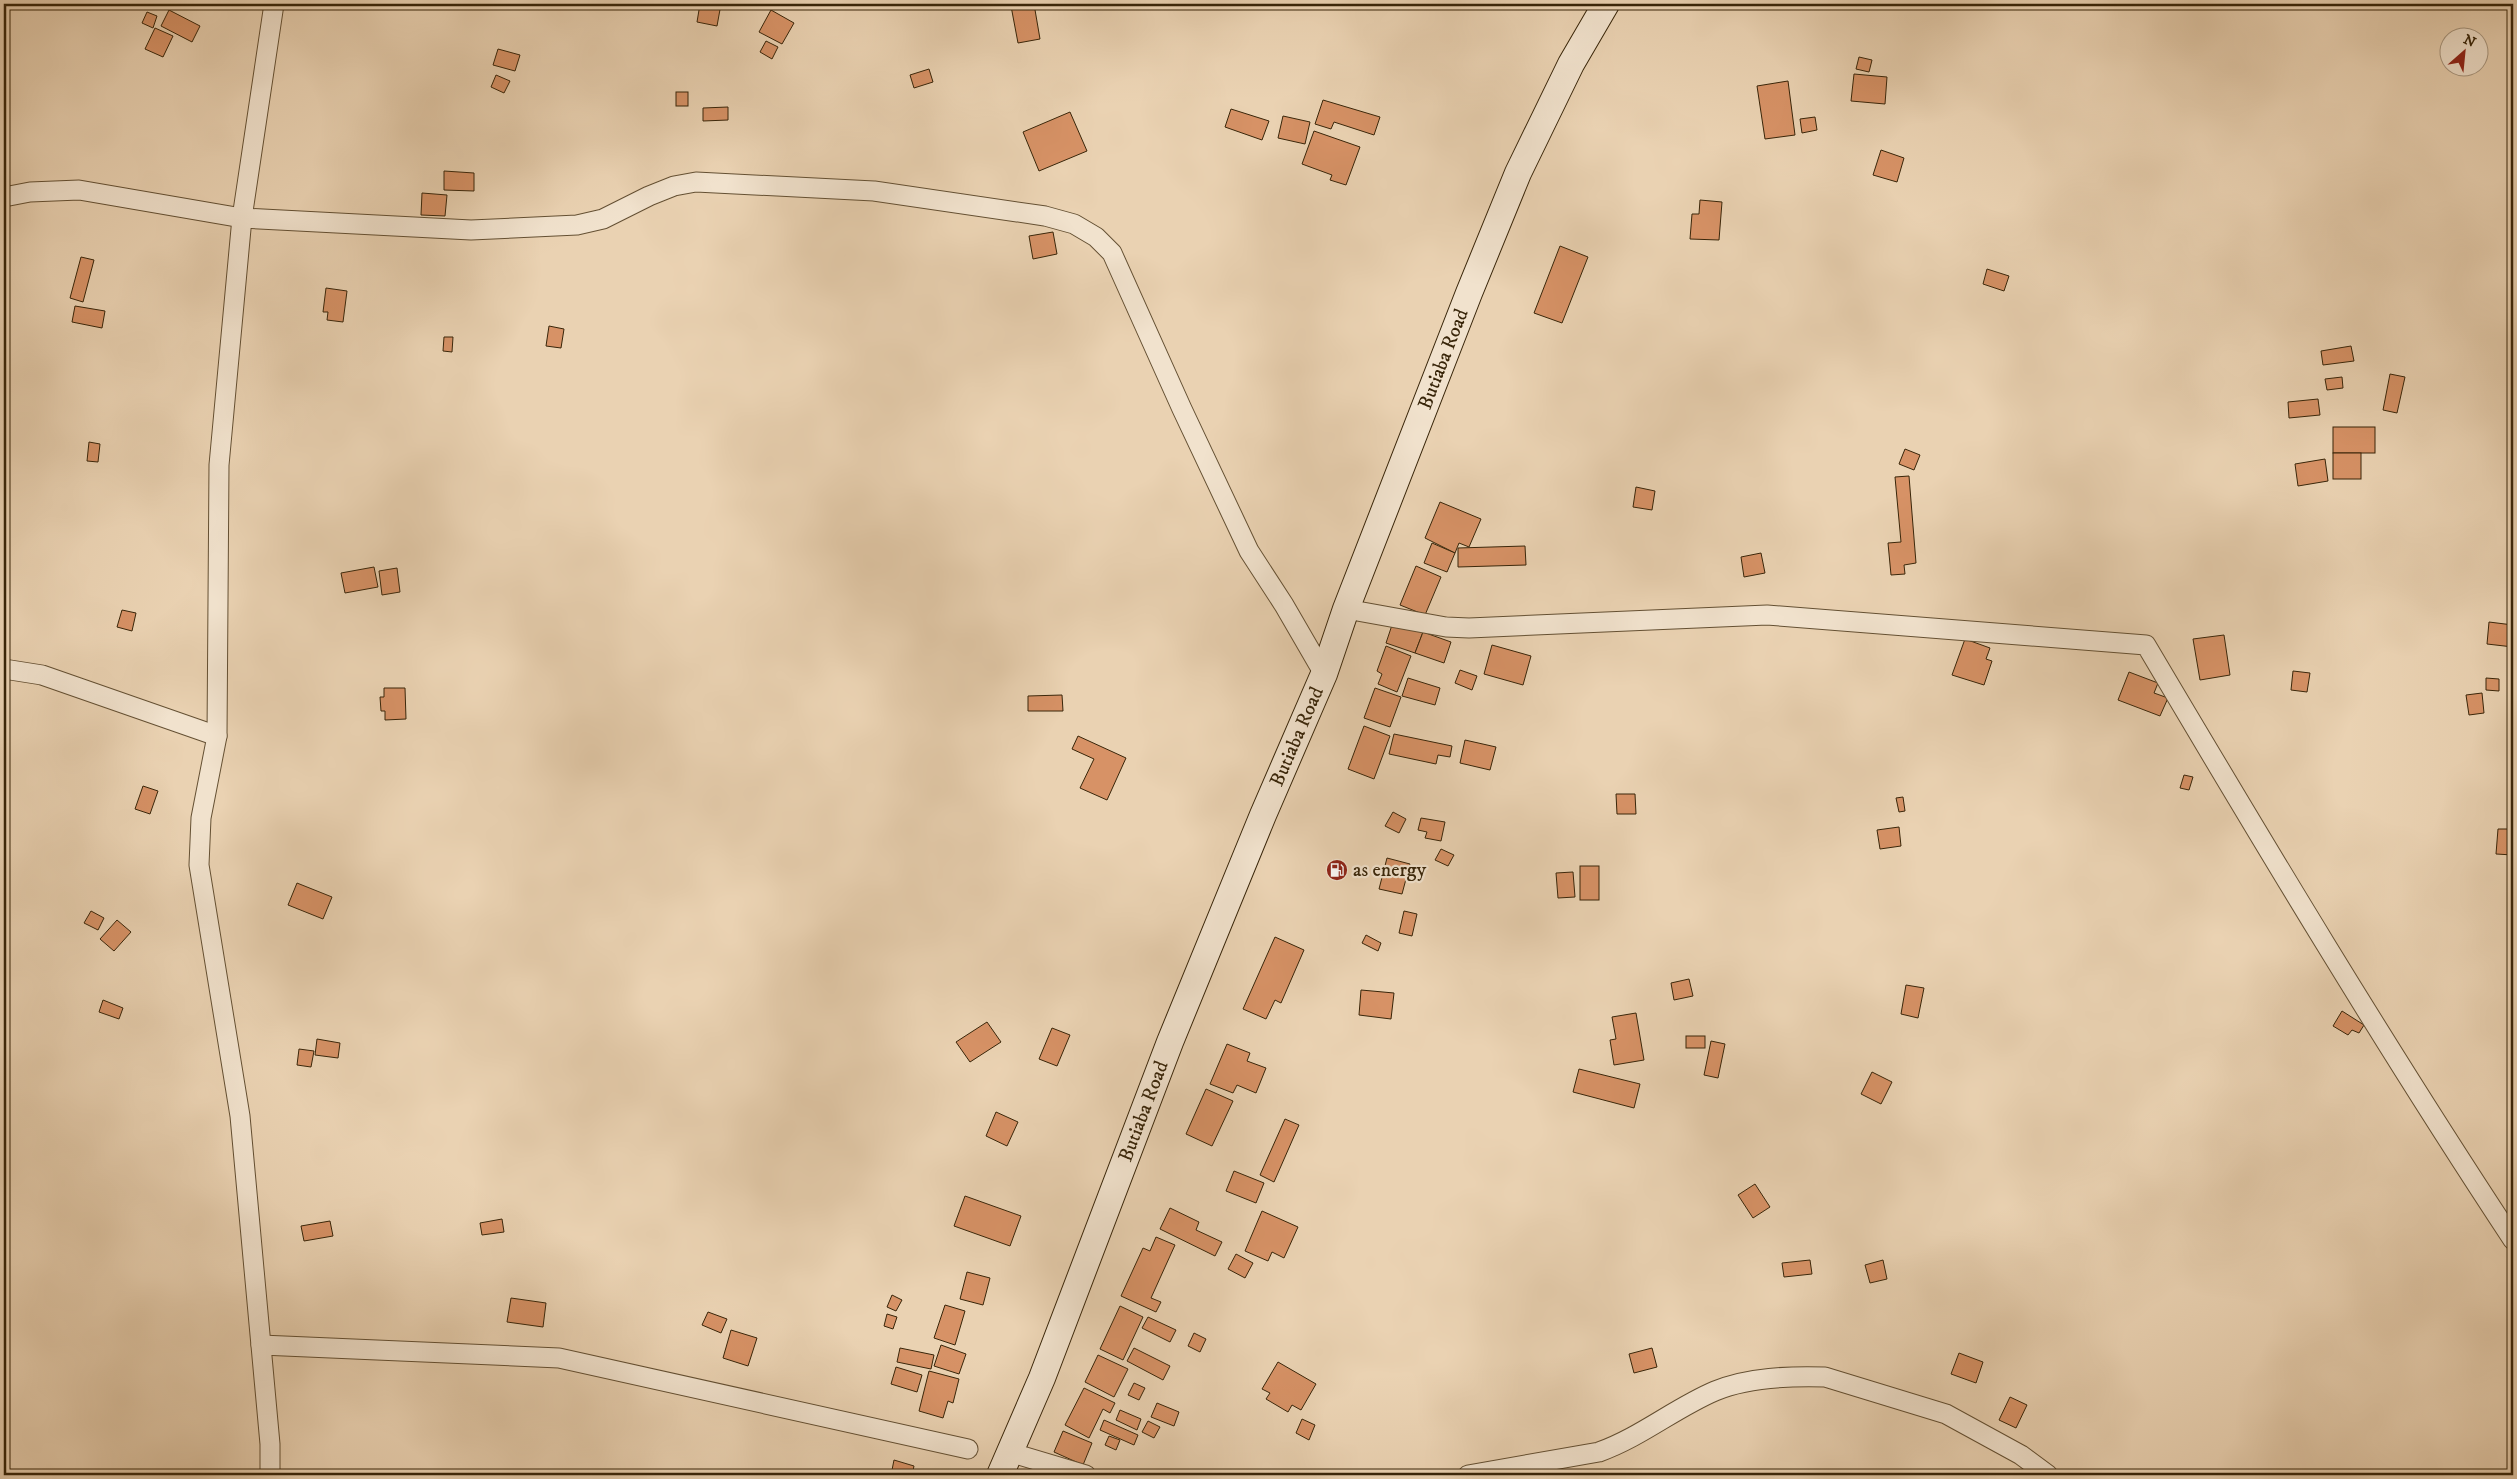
<svg xmlns="http://www.w3.org/2000/svg" width="2517" height="1479" font-family="'IM FELL DW Pica',serif">
<rect width="100%" height="100%" fill="#ead2b2"/>
<filter id="stains"><feTurbulence type="fractalNoise" baseFrequency=".004" numOctaves="4"/><feColorMatrix values="0 0 0 0 .2 0 0 0 0 .09 0 0 0 0 .02 0 0 0 .5 -.17"/></filter>
<radialGradient id="worn" r=".72"><stop offset=".6" stop-color="#630" stop-opacity="0"/><stop offset="1" stop-color="#630" stop-opacity=".3"/></radialGradient>
<g fill="#d79266" stroke="#382509">
<polygon points="700,4 721,4 717,26 697,22"/>
<polygon points="1024,4 1034,4 1040,39 1018,43 1011,6"/>
<polygon points="169,10 200,26 192,42 161,26"/>
<polygon points="771,10 794,23 782,44 759,32"/>
<polygon points="147,12 157,16 153,28 142,23"/>
<polygon points="155,28 173,36 163,57 145,49"/>
<polygon points="766,41 778,47 772,59 760,52"/>
<polygon points="498,49 520,55 515,71 493,65"/>
<polygon points="1859,57 1872,60 1869,72 1856,69"/>
<polygon points="929,69 933,82 914,88 910,75"/>
<polygon points="1854,74 1887,77 1885,104 1851,101"/>
<polygon points="496,75 510,81 504,93 491,87"/>
<polygon points="1788,81 1795,135 1765,139 1757,86"/>
<rect x="676" y="92" width="12" height="14"/>
<polygon points="1323,100 1380,117 1374,135 1334,122 1331,129 1315,124"/>
<polygon points="728,107 728,120 703,121 703,108"/>
<polygon points="1231,109 1269,121 1262,140 1225,127"/>
<polygon points="1070,112 1087,151 1039,171 1023,132"/>
<polygon points="1283,116 1310,122 1305,144 1278,138"/>
<polygon points="1815,117 1817,130 1802,133 1800,119"/>
<polygon points="1314,131 1360,147 1346,185 1330,180 1332,175 1302,164"/>
<polygon points="1881,150 1904,158 1897,182 1873,175"/>
<polygon points="444,171 474,173 474,191 444,190"/>
<polygon points="422,193 447,195 445,216 421,215"/>
<polygon points="1700,200 1722,202 1719,240 1690,239 1692,214 1699,214"/>
<polygon points="1053,232 1057,254 1033,259 1029,236"/>
<polygon points="1560,246 1588,257 1562,323 1534,313"/>
<polygon points="81,257 94,260 83,302 70,298"/>
<polygon points="1987,269 2009,276 2004,291 1983,284"/>
<polygon points="326,288 347,291 343,322 327,320 328,312 323,312"/>
<polygon points="75,306 105,311 102,328 72,322"/>
<polygon points="549,326 564,329 561,348 546,346"/>
<polygon points="444,337 453,337 452,352 443,351"/>
<polygon points="2351,346 2354,361 2323,365 2321,351"/>
<polygon points="2390,374 2405,377 2397,413 2383,410"/>
<polygon points="2342,377 2343,388 2327,390 2325,379"/>
<polygon points="2318,399 2320,415 2289,418 2288,402"/>
<rect x="2333" y="427" width="42" height="26"/>
<polygon points="89,442 100,444 98,462 87,461"/>
<polygon points="1905,449 1920,455 1914,470 1899,464"/>
<rect x="2333" y="453" width="28" height="26"/>
<polygon points="2325,459 2328,481 2298,486 2295,464"/>
<polygon points="1909,476 1916,563 1904,565 1905,574 1891,575 1888,543 1901,542 1895,477"/>
<polygon points="1636,487 1655,491 1652,510 1633,507"/>
<polygon points="1440,502 1481,519 1469,547 1459,543 1455,553 1425,538"/>
<polygon points="1432,543 1455,553 1447,572 1424,563"/>
<polygon points="1525,546 1526,565 1458,567 1458,548"/>
<polygon points="1761,553 1765,573 1744,577 1741,557"/>
<polygon points="1416,566 1441,577 1425,615 1400,605"/>
<polygon points="374,567 378,587 345,593 341,573"/>
<polygon points="397,568 400,592 382,595 379,571"/>
<polygon points="122,610 136,613 132,631 117,627"/>
<polygon points="1393,622 1423,632 1415,653 1386,643"/>
<polygon points="2489,622 2513,625 2513,647 2487,644"/>
<polygon points="1423,632 1451,642 1444,663 1415,653"/>
<polygon points="2224,635 2230,675 2200,680 2193,639"/>
<polygon points="1965,639 1990,648 1986,659 1992,661 1984,685 1952,675"/>
<polygon points="1492,645 1531,656 1523,685 1484,674"/>
<polygon points="1386,646 1411,656 1397,692 1378,684 1382,674 1377,671"/>
<polygon points="1460,670 1477,676 1472,690 1455,683"/>
<polygon points="2293,671 2310,673 2307,692 2291,690"/>
<polygon points="2129,672 2158,683 2154,693 2168,698 2160,716 2118,700"/>
<polygon points="1408,678 1440,688 1435,705 1402,696"/>
<polygon points="2486,678 2499,679 2499,691 2486,690"/>
<polygon points="384,688 405,688 406,719 385,720 385,711 381,711 380,697 384,697"/>
<polygon points="1375,688 1401,697 1390,727 1364,718"/>
<polygon points="2482,693 2484,713 2469,715 2466,695"/>
<polygon points="1062,695 1063,711 1028,711 1028,696"/>
<polygon points="1364,726 1390,736 1374,779 1348,769"/>
<polygon points="1394,734 1452,746 1450,757 1438,755 1436,764 1389,754"/>
<polygon points="1078,736 1126,758 1107,800 1080,788 1094,759 1072,749"/>
<polygon points="1465,740 1496,747 1490,770 1460,763"/>
<polygon points="2184,775 2193,777 2189,790 2180,788"/>
<polygon points="143,786 158,791 150,814 135,809"/>
<polygon points="1616,794 1635,794 1636,814 1617,814"/>
<polygon points="1903,797 1905,811 1899,812 1896,798"/>
<polygon points="1393,812 1406,819 1399,833 1385,826"/>
<polygon points="1421,818 1445,822 1441,841 1425,838 1427,832 1418,830"/>
<polygon points="1899,827 1901,846 1880,849 1877,830"/>
<polygon points="2498,829 2513,829 2513,855 2496,854"/>
<polygon points="1441,849 1454,855 1448,866 1435,860"/>
<polygon points="1387,858 1410,864 1402,894 1379,889"/>
<rect x="1580" y="866" width="19" height="34"/>
<polygon points="1573,872 1575,897 1558,898 1556,873"/>
<polygon points="297,883 332,897 323,919 288,905"/>
<polygon points="91,911 104,918 98,930 84,923"/>
<polygon points="1404,911 1417,914 1412,936 1399,933"/>
<polygon points="117,920 131,932 114,951 100,939"/>
<polygon points="1366,935 1381,943 1378,951 1362,943"/>
<polygon points="1275,937 1304,950 1281,1003 1275,1000 1266,1019 1243,1009"/>
<polygon points="1689,979 1693,996 1674,1000 1671,983"/>
<polygon points="1906,985 1924,988 1918,1018 1901,1014"/>
<polygon points="1361,990 1394,993 1391,1019 1359,1015"/>
<polygon points="103,1000 123,1008 119,1019 99,1012"/>
<polygon points="2342,1011 2364,1025 2359,1033 2352,1030 2348,1035 2333,1026"/>
<polygon points="1636,1013 1644,1060 1614,1065 1610,1040 1616,1039 1612,1017"/>
<polygon points="987,1022 1001,1042 970,1062 956,1042"/>
<polygon points="1052,1028 1070,1035 1057,1066 1039,1059"/>
<rect x="1686" y="1036" width="19" height="12"/>
<polygon points="317,1039 340,1043 338,1058 315,1055"/>
<polygon points="1711,1041 1725,1044 1718,1078 1704,1075"/>
<polygon points="1227,1044 1250,1053 1247,1061 1266,1068 1256,1093 1237,1085 1233,1093 1210,1084"/>
<polygon points="299,1049 314,1051 311,1067 297,1065"/>
<polygon points="1579,1069 1640,1084 1634,1108 1573,1092"/>
<polygon points="1872,1072 1892,1082 1881,1104 1861,1094"/>
<polygon points="1206,1089 1233,1101 1212,1146 1186,1134"/>
<polygon points="996,1112 1018,1122 1007,1146 986,1136"/>
<polygon points="1285,1119 1299,1125 1274,1182 1260,1175"/>
<polygon points="1234,1171 1264,1183 1256,1203 1226,1191"/>
<polygon points="1755,1184 1770,1207 1753,1218 1738,1195"/>
<polygon points="965,1196 1021,1216 1010,1246 954,1226"/>
<polygon points="1170,1208 1199,1222 1196,1230 1222,1242 1215,1256 1160,1229"/>
<polygon points="1262,1211 1298,1227 1284,1258 1272,1252 1268,1261 1245,1251"/>
<polygon points="502,1219 504,1232 482,1235 480,1223"/>
<polygon points="330,1221 333,1236 304,1241 301,1226"/>
<polygon points="1156,1237 1175,1245 1151,1298 1161,1302 1156,1312 1121,1296 1143,1248 1150,1251"/>
<polygon points="1236,1254 1253,1263 1245,1278 1228,1269"/>
<polygon points="1810,1260 1812,1274 1784,1277 1782,1263"/>
<polygon points="1883,1260 1887,1279 1870,1283 1865,1265"/>
<polygon points="967,1272 990,1278 983,1305 960,1299"/>
<polygon points="892,1295 902,1300 896,1311 887,1307"/>
<polygon points="511,1298 546,1303 543,1327 507,1322"/>
<polygon points="945,1305 965,1311 955,1345 934,1338"/>
<polygon points="1120,1306 1143,1317 1123,1360 1100,1349"/>
<polygon points="708,1312 727,1319 721,1333 702,1325"/>
<polygon points="887,1314 897,1317 893,1329 884,1326"/>
<polygon points="1148,1317 1176,1330 1170,1342 1142,1328"/>
<polygon points="731,1330 757,1338 748,1366 723,1358"/>
<polygon points="1194,1333 1206,1339 1200,1352 1188,1346"/>
<polygon points="941,1345 966,1354 959,1374 934,1366"/>
<polygon points="900,1348 934,1355 931,1369 897,1362"/>
<polygon points="1134,1348 1170,1366 1163,1380 1127,1361"/>
<polygon points="1652,1348 1657,1367 1634,1373 1629,1354"/>
<polygon points="1959,1353 1983,1362 1976,1383 1951,1374"/>
<polygon points="1098,1355 1128,1369 1114,1397 1085,1382"/>
<polygon points="1278,1362 1316,1384 1301,1410 1292,1405 1288,1412 1266,1399 1270,1393 1262,1389"/>
<polygon points="896,1367 922,1375 917,1392 891,1384"/>
<polygon points="929,1371 959,1379 953,1403 948,1401 943,1418 919,1411"/>
<polygon points="1134,1383 1145,1388 1139,1400 1128,1395"/>
<polygon points="1084,1388 1115,1403 1110,1413 1103,1409 1089,1438 1065,1425"/>
<polygon points="2010,1397 2027,1405 2016,1428 1999,1420"/>
<polygon points="1157,1403 1179,1412 1174,1426 1151,1417"/>
<polygon points="1120,1410 1141,1419 1137,1430 1116,1420"/>
<polygon points="1302,1419 1315,1425 1309,1440 1296,1433"/>
<polygon points="1104,1420 1138,1435 1134,1445 1100,1430"/>
<polygon points="1148,1421 1160,1427 1154,1438 1142,1432"/>
<polygon points="1063,1431 1092,1443 1083,1465 1054,1452"/>
<polygon points="1109,1436 1120,1440 1116,1450 1105,1445"/>
<polygon points="894,1460 914,1466 912,1475 891,1475"/>
</g>
<g fill="none" stroke-linecap="round" stroke-linejoin="round">
<g stroke="#645033" stroke-width="21">
<g id="street">
<polyline points="4,197 30,192 79,190 242,218 471,230 577,225 603,219 649,196 674,186 696,182 874,191 1045,216 1074,224 1096,237 1112,253 1182,409 1249,551 1284,605 1324,674"/>
<path d="M 1346,609 L 1446,627 L 1469,628 L 1767,615 L 2146,645 C 2265,846 2385,1046 2513,1240"/>
<polyline points="4,669 42,675 217,736"/>
<polyline points="261,1345 559,1358 968,1449"/>
<polyline points="1009,1452 1086,1475"/>
<polyline points="270,1475 270,1444 240,1116 199,865 201,818 217,736 219,465 242,218 274,4"/>
<path d="M 1468,1475 L 1599,1452 C 1641,1437 1675,1408 1715,1391 C 1748,1377 1790,1376 1825,1377 L 1946,1414 L 2021,1455 L 2048,1475"/>
</g>
</g>
<g stroke="#382509" stroke-width="28">
<g id="secondary">
<path id="s1" d="M 1000,1475 L 1042,1378 L 1170,1042 L 1263,815 L 1324,674 L 1346,609 L 1469,293 L 1518,173 L 1571,64 L 1606,4"/>
</g>
</g>
<use href="#street" stroke="#f1e2cd" stroke-width="19"/>
<use href="#secondary" stroke="#f1e2cd" stroke-width="26"/>
</g>
<defs>
<g id="fuel-disc" transform="scale(1.125)"><circle r="9.5" fill="#8f2418" stroke="#f1e2cd"/><path d="M-5.5-6h7V0h2V4h1.3V-2.5L3-4.5l.8-.8L6-3V5H2.5V1h-1V6h-7ZM-4.2-4.7v3.2H.2V-4.7Z" fill="#fff"/></g>
</defs>
<g fill-rule="evenodd">
<use href="#fuel-disc" x="1337" y="870"/>
</g>
<g text-anchor="middle" dominant-baseline="central" stroke-width="4.5" stroke-linejoin="round" paint-order="stroke">
<g font-size="20" fill="#382509" stroke="#f1e2cd">
<text stroke="none"><textPath href="#s1" startOffset="1201">Butiaba Road</textPath></text>
<text stroke="none"><textPath href="#s1" startOffset="796">Butiaba Road</textPath></text>
<text stroke="none"><textPath href="#s1" startOffset="391">Butiaba Road</textPath></text>
</g>
<g font-size="20" fill="#382509" stroke="#f1e2cd" text-anchor="start">
<text x="1353" y="870">as energy</text>
</g>
</g>
<rect width="2517" height="1479" fill="none" stroke="#ead2b2" stroke-width="20"/>
<rect x="5" y="5" width="2507" height="1469" fill="none" stroke="#382509" stroke-width="2.5"/>
<rect x="10" y="10" width="2497" height="1459" fill="none" stroke="#382509"/>
<g transform="translate(2464 52) rotate(27)"><circle r="24" fill="#f1e2cd" stroke="#a7967f"/>
<path d="M0-4L9 19L0 12L-9 19Z" fill="#8f2418"/>
<text y="-8" font-size="14" font-weight="bold" text-anchor="middle" fill="#382509">N</text>
</g>
<rect width="100%" height="100%" filter="url(#stains)"/>
<rect width="100%" height="100%" fill="url(#worn)"/>
</svg>
